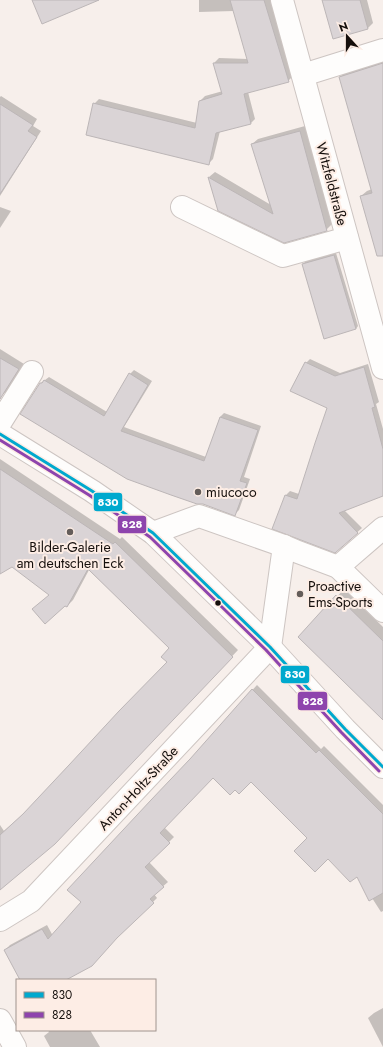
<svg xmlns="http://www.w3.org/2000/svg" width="383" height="1047" font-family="Jost,sans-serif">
<rect width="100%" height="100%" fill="#f7efeb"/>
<g fill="#0003">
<polygon points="199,0 273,0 274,4 272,6 293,76 288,81 248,92 255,119 251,123 220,131 213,159 208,164 94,104 99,99 197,123 200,101 205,96 223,91 214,63 219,58 248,59 234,11 199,12"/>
<polygon points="323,0 367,0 373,23 368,28"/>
<polygon points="383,60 383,237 361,196 367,191 372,189 340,77 345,72"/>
<polygon points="1,96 37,119 33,126 41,131 0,196 0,97"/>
<polygon points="305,126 332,224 326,230 219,210 209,177 215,172 271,205 252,144 258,139"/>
<polygon points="0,207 11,211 0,228"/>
<polygon points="336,253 358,326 356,329 303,264 306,261"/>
<polygon points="0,349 24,364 7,391 1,396 0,396"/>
<polygon points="310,359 340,373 368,364 379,402 376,404 383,429 383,496 382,495 344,510 362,528 335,552 286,495 290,491 299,494 328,408 306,363"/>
<polygon points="134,370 152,381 124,427 206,457 220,417 224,413 261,426 244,477 250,479 239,510 235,514 41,383 49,377 107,412 130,374"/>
<polygon points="0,459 120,539 122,537 238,650 61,837 0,887 0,825 4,831 28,810 168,662 171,648 89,570 73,600 67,606 12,566 0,573"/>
<polygon points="344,589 383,627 383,719 300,637"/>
<polygon points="257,685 321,749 324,746 383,805 383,911 381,912 358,876 309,838 251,780 214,776 164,827 174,837 149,862 168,882 154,894 157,898 121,934 64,980 21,980 5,950 10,945 47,925 53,936 82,902 191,759"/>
<polygon points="383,1008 383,1047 368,1018 374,1013"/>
<polygon points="48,1030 90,1030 100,1047 50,1047 44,1036 49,1032"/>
</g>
<g fill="#dad4d6" stroke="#bcb6b7">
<polygon points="32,0 99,0 42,24"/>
<polygon points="230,0 264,0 289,82 244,94 251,124 216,133 209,165 86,135 93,103 195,128 199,101 222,94 213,63 248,63"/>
<polygon points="322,0 360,0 368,29 333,39"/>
<polygon points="383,63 383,256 377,256 360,196 372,193 339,77"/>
<polygon points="0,104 33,125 28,131 37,137 0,194"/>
<polygon points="300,131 327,231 284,243 218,211 208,177 273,214 251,144"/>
<polygon points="334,255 356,329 324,339 302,264"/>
<polygon points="0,358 19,369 0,399"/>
<polygon points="305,362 335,376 364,367 375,407 372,408 383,449 383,496 339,513 358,533 335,553 272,529 285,495 297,499 315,443 327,408 290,391"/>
<polygon points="129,373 148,385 121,431 204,461 220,417 258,430 240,481 247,483 235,516 203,504 197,504 171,495 127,479 20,414 40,383 42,383 44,380 104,416"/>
<polygon points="0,469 113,544 115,542 233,657 55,844 0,890 0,835 23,814 69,765 119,711 167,662 161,657 169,648 88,569 67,607 65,606 45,624 32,609 49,595 12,567 0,574"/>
<polygon points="336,595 383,641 383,720 298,637"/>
<polygon points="252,689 316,753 319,750 383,814 383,893 369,901 357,877 350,882 328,859 315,872 294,851 307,838 251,782 239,794 235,790 230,795 213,778 160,833 170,843 145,867 164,887 150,899 154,903 117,938 92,966 66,980 20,980 4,950 42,929 48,939 81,902 67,890 151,800 190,759"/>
</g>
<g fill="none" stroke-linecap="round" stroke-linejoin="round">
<g stroke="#cdc5c2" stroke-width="24">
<g id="minor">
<polyline points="282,0 383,368"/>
<polyline points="303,75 383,50"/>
<polyline points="182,207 283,256 347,238"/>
<polyline points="0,423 32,372"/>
<polyline points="153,533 199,516 284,546 298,552 338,567 383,611"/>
<polyline points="338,567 383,528"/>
<polyline points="0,920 31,901 270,647 284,546"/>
<polyline points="0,1020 15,1047"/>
</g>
</g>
<g stroke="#cdc5c2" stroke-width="24">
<polyline id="major" points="0,434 92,491 153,533 270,647 345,729 383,767"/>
</g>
<use href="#minor" stroke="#fefdfc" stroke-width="22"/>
<use href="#major" stroke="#fefdfc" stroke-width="22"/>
<g stroke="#fdede5" stroke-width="6">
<polyline id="bus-1" points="0,434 92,491 153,533 270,647 345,729 383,767"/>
</g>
<g stroke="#fdede5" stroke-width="6">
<polyline id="bus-2" points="0,440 89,495 150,537 266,650 341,732 379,771"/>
</g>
<use href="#bus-1" stroke="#00a9ce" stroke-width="3"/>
<use href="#bus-2" stroke="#8e44ad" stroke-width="3"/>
</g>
<g fill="#645d5a" stroke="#fdede5" stroke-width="1.5">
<circle cx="198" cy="492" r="4"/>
<circle cx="70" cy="532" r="4"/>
<circle cx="300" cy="594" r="4"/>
</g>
<circle fill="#150f0c" stroke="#fdede5" stroke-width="1.5" cx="218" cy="603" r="3.5"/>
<g text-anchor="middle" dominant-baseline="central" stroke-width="4" stroke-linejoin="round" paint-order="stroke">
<g font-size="14" fill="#150f0c" stroke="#fdede5">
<text transform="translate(332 184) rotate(75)">Witzfeldstraße</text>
<text transform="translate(138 788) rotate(-47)">Anton-Holtz-Straße</text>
</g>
<g font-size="14" fill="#150f0c" stroke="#fdede5" text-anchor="start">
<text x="206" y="492">miucoco</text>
<text x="70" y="547" text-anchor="middle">Bilder-Galerie<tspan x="70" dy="16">am deutschen Eck</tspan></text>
<text x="308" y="586">Proactive<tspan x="308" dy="16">Ems-Sports</tspan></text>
</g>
</g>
<g stroke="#fdede5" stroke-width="1.5">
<rect x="93" y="492" width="30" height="20" rx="4" fill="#00a9ce"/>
<rect x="117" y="515" width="30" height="19" rx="4" fill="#8e44ad"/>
<rect x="280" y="665" width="30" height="19" rx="4" fill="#00a9ce"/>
<rect x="297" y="691" width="31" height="20" rx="4" fill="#8e44ad"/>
</g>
<g font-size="11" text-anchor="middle" font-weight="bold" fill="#fff">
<text x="108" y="506">830</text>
<text x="132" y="528">828</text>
<text x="295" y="678">830</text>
<text x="313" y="705">828</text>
</g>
<rect x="16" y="979" width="140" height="52" fill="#fdede5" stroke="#a0948e"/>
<rect x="24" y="992" width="20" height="6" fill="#00a9ce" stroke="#a0948e"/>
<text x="52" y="999" font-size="12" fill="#150f0c">830</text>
<rect x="24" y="1012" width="20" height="6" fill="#8e44ad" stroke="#a0948e"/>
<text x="52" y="1019" font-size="12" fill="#150f0c">828</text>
<g transform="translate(347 36) rotate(339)" stroke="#fdede5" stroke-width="3" paint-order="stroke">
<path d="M0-3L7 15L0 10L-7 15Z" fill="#150f0c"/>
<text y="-6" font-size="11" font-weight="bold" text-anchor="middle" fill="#150f0c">N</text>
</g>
</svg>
